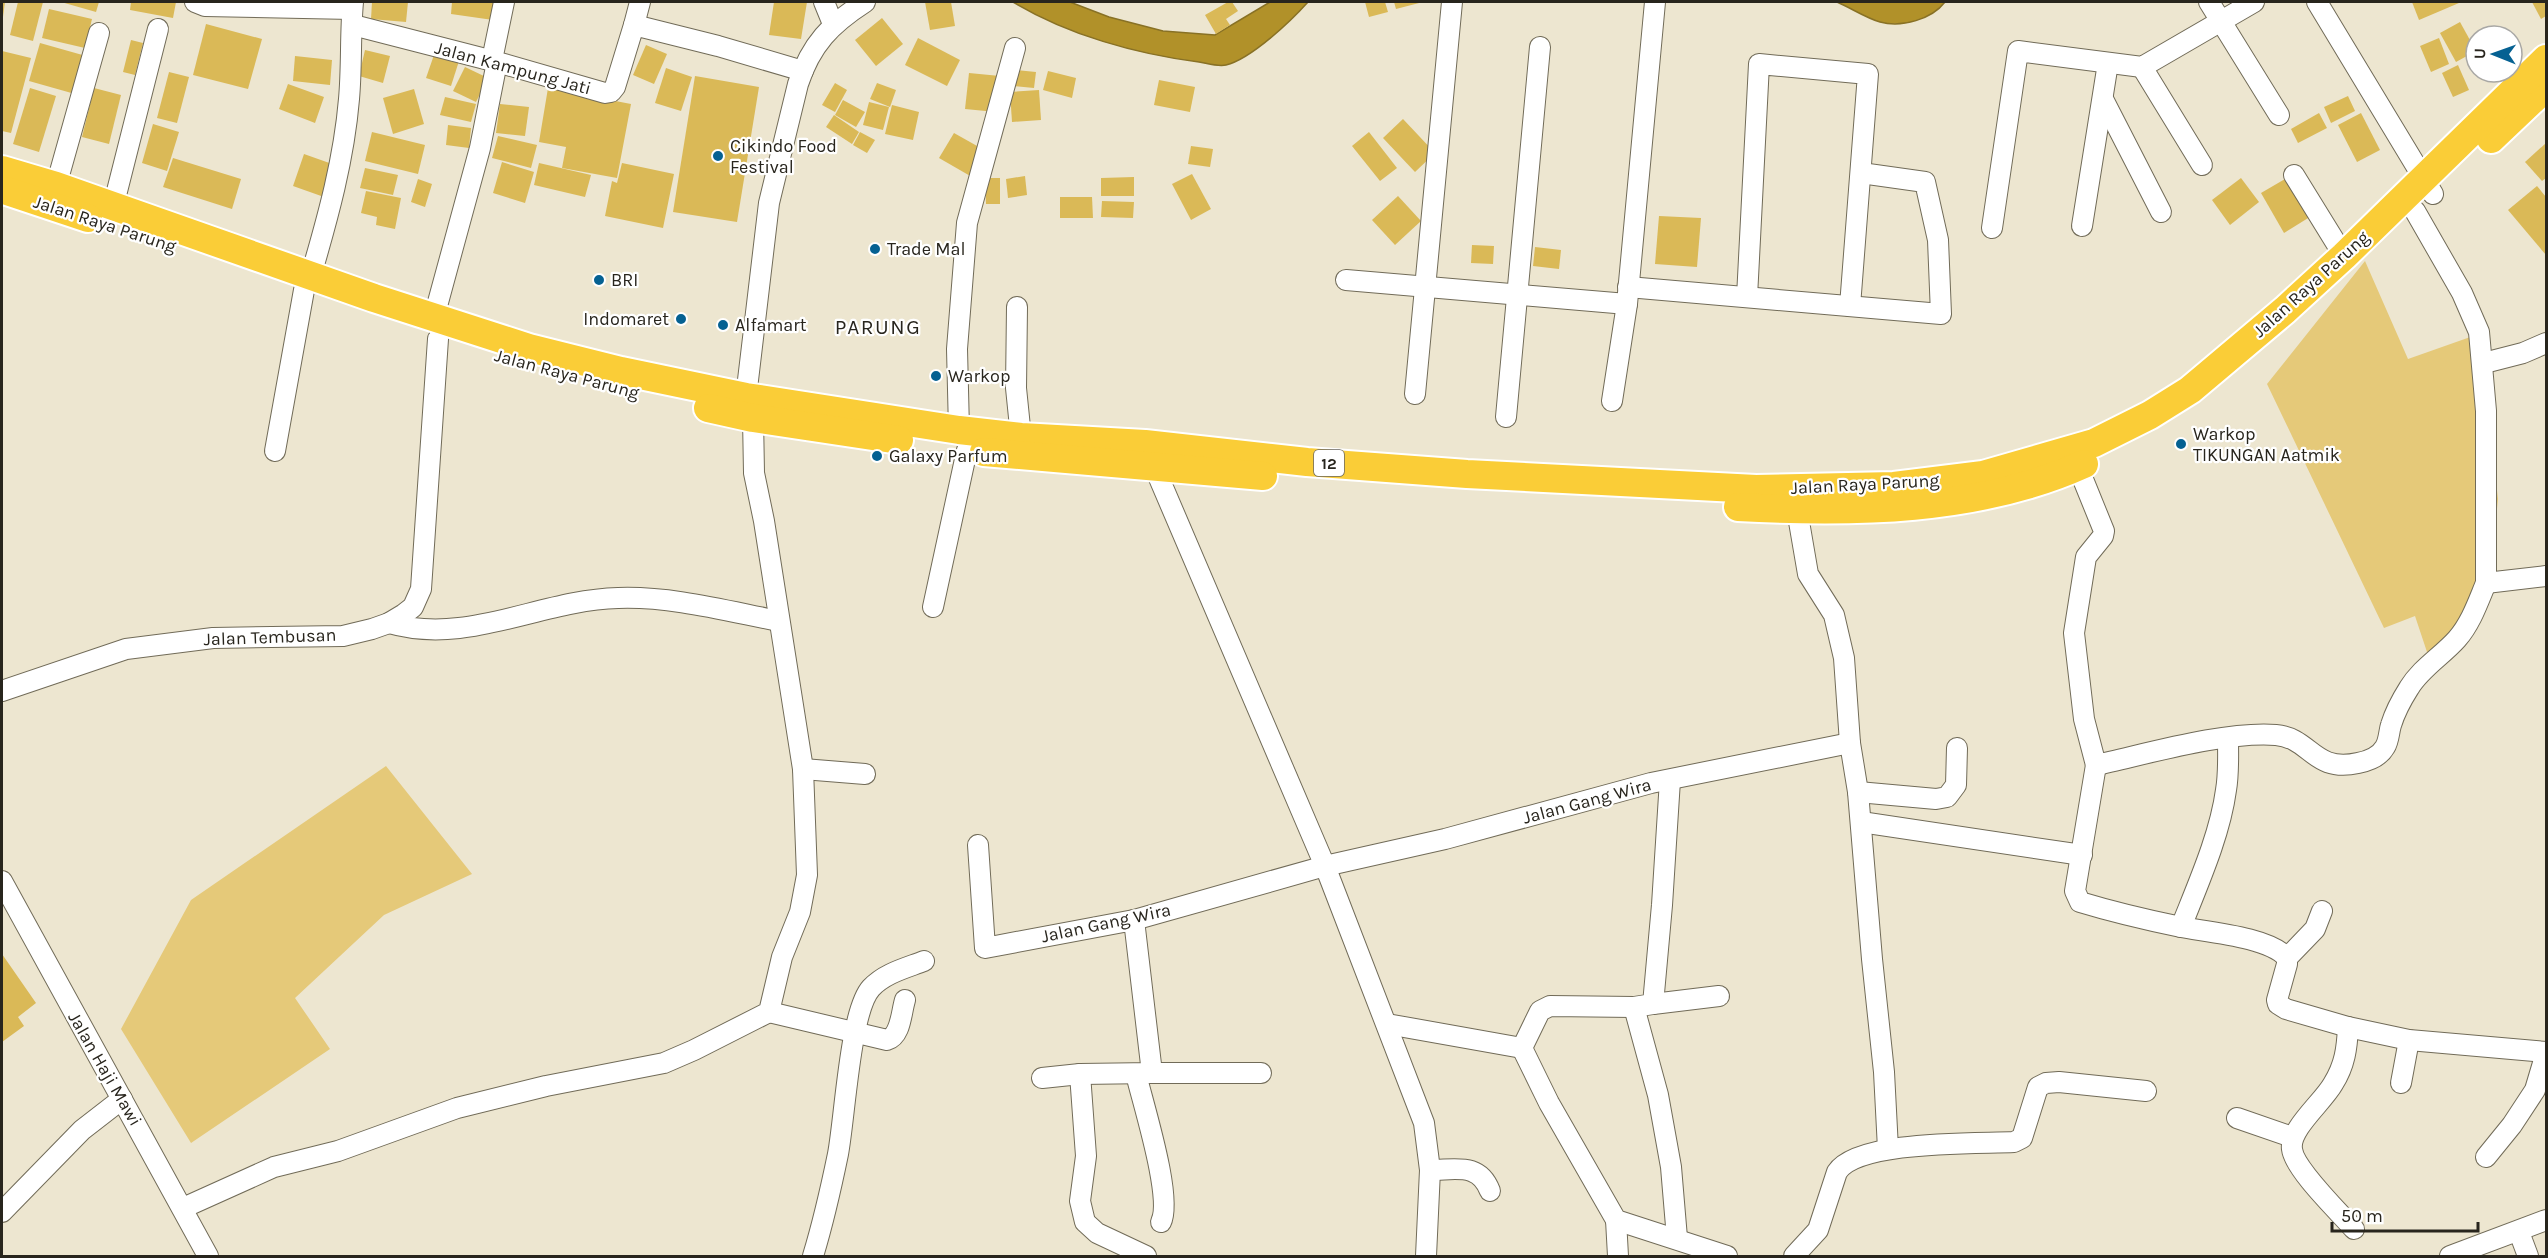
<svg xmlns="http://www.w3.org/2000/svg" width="2548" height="1258" font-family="Karla,sans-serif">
<rect width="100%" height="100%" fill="#ede6d0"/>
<g fill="#e5c979">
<polygon points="2365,261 2408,359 2476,335 2483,368 2498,499 2489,587 2432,667 2415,616 2384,628 2267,384"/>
<polygon points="386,766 472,874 384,915 295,998 330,1049 191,1143 121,1029 191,900"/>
</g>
<g fill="#b19129" stroke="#887125" stroke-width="1.5">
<path d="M 1013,2 L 1070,2 L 1109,17 L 1163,31 L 1215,35 L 1270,2 L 1308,2 C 1291,21 1251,59 1226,65 C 1218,67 1206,63 1199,62 C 1136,54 1068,35 1013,2 Z"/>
<path d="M 1837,2 L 1945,2 C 1932,19 1902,28 1880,22 C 1866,18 1851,8 1837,2 Z"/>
</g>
<g fill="#dab957">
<polygon points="2,2 5,2 3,17 2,16"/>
<polygon points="18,2 43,2 33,41 10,35"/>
<polygon points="61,2 99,2 96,12"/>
<polygon points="131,2 176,2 173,18 130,10"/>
<polygon points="372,2 408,2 406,22 371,19"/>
<polygon points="452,2 503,2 500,21 451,14"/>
<polygon points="774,2 807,2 801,39 769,35"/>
<polygon points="925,2 951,2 955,26 930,30"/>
<polygon points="1228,2 1232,2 1238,11 1226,19 1230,25 1216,34 1205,15"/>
<polygon points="1365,2 1385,2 1388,12 1369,17"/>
<polygon points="1394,2 1423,2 1396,9"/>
<polygon points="2412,2 2458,2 2459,3 2419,20"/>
<polygon points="2532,2 2546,2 2546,16 2541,19"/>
<polygon points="49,9 92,19 85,48 42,38"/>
<polygon points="882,18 903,44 876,66 855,40"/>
<polygon points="2460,22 2476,51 2456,62 2440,33"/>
<polygon points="206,24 262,39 248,89 193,75"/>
<polygon points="918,38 960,60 947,86 905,65"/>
<polygon points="2439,38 2449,64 2431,72 2420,46"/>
<polygon points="131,40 143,43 135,75 123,72"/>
<polygon points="40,43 86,56 75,94 29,81"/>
<polygon points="646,45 667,54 654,84 633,75"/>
<polygon points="365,50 390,56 383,83 359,76"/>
<polygon points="2,51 31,58 11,133 2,131"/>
<polygon points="435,52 459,61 451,86 426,78"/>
<polygon points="295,56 332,60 330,85 293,81"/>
<polygon points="2458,65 2469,90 2453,97 2442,73"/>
<polygon points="465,67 488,78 476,102 453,91"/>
<polygon points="666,68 692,77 681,111 655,103"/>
<polygon points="1015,70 1036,72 1034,88 1013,86"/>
<polygon points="1048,71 1076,78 1072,98 1043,90"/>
<polygon points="169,72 189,77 177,123 157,118"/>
<polygon points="969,73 1000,76 996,112 965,109"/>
<polygon points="695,76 759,87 737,222 673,212"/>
<polygon points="1159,80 1195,87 1190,112 1154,105"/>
<polygon points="835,83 847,90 835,112 822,105"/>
<polygon points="877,83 896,90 890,107 870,99"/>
<polygon points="288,84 324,97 315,123 279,109"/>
<polygon points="30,88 56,96 39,152 13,144"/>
<polygon points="94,88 121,95 109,144 82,137"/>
<polygon points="548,88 631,104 617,178 562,168 566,147 539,142"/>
<polygon points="414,89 424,124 393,134 383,98"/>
<polygon points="1039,90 1041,120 1012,122 1010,92"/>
<polygon points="2348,96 2355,111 2331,123 2324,107"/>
<polygon points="445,97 476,104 471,122 440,115"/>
<polygon points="843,100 865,112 856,127 835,115"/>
<polygon points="869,102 889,107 883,130 863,125"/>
<polygon points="500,104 529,107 525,136 496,133"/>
<polygon points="892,105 919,112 913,140 885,134"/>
<polygon points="2319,113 2327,128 2298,143 2291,129"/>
<polygon points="2361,113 2380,150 2357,162 2338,125"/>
<polygon points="834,115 859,132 852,144 826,127"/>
<polygon points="1403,119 1435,153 1415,172 1383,138"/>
<polygon points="153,124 179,132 167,171 142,163"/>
<polygon points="448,125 471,128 469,148 446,145"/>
<polygon points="372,132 425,145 418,174 365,161"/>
<polygon points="860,132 875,140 867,153 853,145"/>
<polygon points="1369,132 1397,168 1380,181 1352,146"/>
<polygon points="954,133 986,151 972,177 939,158"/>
<polygon points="498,136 537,145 531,168 492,158"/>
<polygon points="2546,143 2546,178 2542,181 2525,162"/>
<polygon points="1191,146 1213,149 1210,167 1188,164"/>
<polygon points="304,154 335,165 324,197 293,186"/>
<polygon points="173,158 241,179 232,209 163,187"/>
<polygon points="502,162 534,172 525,203 493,193"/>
<polygon points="539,163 591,175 585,197 534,185"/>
<polygon points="622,163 674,174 663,228 605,216 612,181 617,183"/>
<polygon points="365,168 398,175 393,195 360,188"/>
<polygon points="1192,174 1211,209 1191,220 1172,184"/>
<polygon points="1025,176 1027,195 1008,198 1006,179"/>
<polygon points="2290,176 2313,215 2284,233 2261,193"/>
<polygon points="1134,177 1134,196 1101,196 1101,178"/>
<polygon points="985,178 1000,178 1000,204 986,204"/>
<polygon points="2241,178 2259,202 2230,225 2212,200"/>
<polygon points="418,179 432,184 425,207 411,202"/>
<polygon points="2537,186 2546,197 2546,255 2508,210"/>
<polygon points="366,191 401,198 395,229 376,225 377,217 361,213"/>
<polygon points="1398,196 1421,221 1395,245 1372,220"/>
<polygon points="1060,197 1092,197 1093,218 1060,218"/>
<polygon points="1102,201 1134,202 1133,218 1101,217"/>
<polygon points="1659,216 1701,218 1697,267 1655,264"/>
<polygon points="1472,245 1494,246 1493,264 1471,263"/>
<polygon points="1535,247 1561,250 1559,269 1533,266"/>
<polygon points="2,954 36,1003 18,1017 24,1026 2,1042"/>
</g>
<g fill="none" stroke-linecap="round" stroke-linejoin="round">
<g stroke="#716b58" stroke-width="22">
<g id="minor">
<polyline points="195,2 205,6 352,9"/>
<polyline points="824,2 833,24"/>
<polyline points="2209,2 2279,115"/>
<polyline points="2317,2 2433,194"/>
<polyline points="353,25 497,62 605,93 611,92 615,87 634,25 718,46 803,71"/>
<polyline points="634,25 640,2"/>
<polyline points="492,60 504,2"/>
<polyline points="2142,67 2202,165"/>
<polyline points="2103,99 2161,212"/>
<polyline points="2294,175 2344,256"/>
<polyline points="56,186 99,33"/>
<polyline points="113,207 158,29"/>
<polyline points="2415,211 2462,293 2479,332 2486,411 2486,583 2546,576"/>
<polyline points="2082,226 2108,63"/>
<polyline points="1992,228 2018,51 2142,67 2254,2"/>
<path d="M 311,275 C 328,217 344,159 349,99 C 352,66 350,34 353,2"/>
<polyline points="1346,280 1627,304"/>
<polyline points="1628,287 1941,314 1938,240 1925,182 1861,173"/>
<polyline points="1747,297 1759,64 1868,74 1850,306"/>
<polyline points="1017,307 1016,388 1021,437"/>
<polyline points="434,317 480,148 497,62"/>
<polyline points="2484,363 2523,353 2546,343"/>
<polyline points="1415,394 1452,2"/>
<path d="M 746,397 L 769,203 L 798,84 C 811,44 831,24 865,2"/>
<polyline points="1612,401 1627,304 1655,2"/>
<polyline points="1506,417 1540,47"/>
<polyline points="959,430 957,349 967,223 1015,48"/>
<polyline points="275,451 304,290"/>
<polyline points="1150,457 1325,866 1424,1123 1430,1170 1426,1256"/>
<path d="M 2078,467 L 2104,531 L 2103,536 L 2086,557 L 2074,633 L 2084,719 L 2096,765 C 2147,754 2225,731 2276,735 C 2311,738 2313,773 2358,763 C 2368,761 2380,756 2385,747 C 2389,741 2389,731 2391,725 C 2395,712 2402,699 2409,688 C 2421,668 2442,656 2457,639 C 2471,623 2478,602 2486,583"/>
<polyline points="1797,510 1808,574 1834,615 1844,658 1850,743 1858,792 1872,959 1884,1072 1888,1149"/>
<polyline points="933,607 967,450"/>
<path d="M 389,623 C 467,646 540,600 618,598 C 671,596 727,611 779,621"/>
<polyline points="2,691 126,649 213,638 343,636 372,629 389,623 404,614 413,607 421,589 438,339"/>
<path d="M 2096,765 L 2075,891 L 2080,902 C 2113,912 2147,920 2181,927 C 2207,932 2270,937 2287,958 L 2287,964 L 2277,1000 L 2278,1004 L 2286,1009 L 2348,1027 L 2409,1040 L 2546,1052"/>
<polyline points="803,769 865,774"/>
<polyline points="1858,792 1936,799 1947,797 1956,785 1957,748"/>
<polyline points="1861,822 2082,855"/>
<polyline points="978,845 985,948 1134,920 1325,866 1445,839 1651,783 1850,743"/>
<polyline points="2,881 208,1256"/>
<path d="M 2181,927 C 2198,884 2220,835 2226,790 C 2229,773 2228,755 2228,738"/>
<polyline points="2287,958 2315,929 2322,911"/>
<polyline points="1653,1004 1719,996"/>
<polyline points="1634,1007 1658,1095 1671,1167 1677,1238"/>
<path d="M 769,1012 L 887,1040 C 901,1036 901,1013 905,1000"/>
<polyline points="1387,1024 1522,1048"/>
<path d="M 2348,1027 C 2347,1048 2345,1065 2333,1084 C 2323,1102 2289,1129 2292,1149 C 2294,1169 2340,1213 2354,1229"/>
<polyline points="1522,1048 1540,1011 1550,1006 1634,1007 1653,1004 1662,905 1670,780"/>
<polyline points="1522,1048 1549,1103 1616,1220 1727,1256"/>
<polyline points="1152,1073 1261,1073"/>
<polyline points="1080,1074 1086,1156 1080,1201 1085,1222 1097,1233 1146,1256"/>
<path d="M 1136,1074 C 1143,1104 1173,1198 1161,1222"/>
<polyline points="1042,1078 1080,1074 1152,1073 1134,920"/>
<polyline points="2401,1083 2409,1040"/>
<polyline points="2237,1118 2292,1137"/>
<polyline points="2486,1157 2512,1125 2535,1090 2546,1053"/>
<path d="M 1430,1170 C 1456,1170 1479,1162 1490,1191"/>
<polyline points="183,1208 274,1167 338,1151 457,1108 546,1086 664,1063 694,1050 769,1012 782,957 800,912 807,875 803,769 764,521 754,473 753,418"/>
<polyline points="2,1212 82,1130 122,1099"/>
<polyline points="1616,1220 1618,1256"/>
<polyline points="2519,1232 2528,1256"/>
<path d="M 813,1256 C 823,1223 831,1188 838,1154 C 845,1117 850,1011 871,988 C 885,973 906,968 924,961"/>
<path d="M 1794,1256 L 1818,1230 L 1837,1172 C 1858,1140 1976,1144 2014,1142 L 2022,1138 L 2038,1087 L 2046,1083 L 2059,1082 L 2146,1091"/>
<polyline points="2450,1256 2546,1220"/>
</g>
</g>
<g stroke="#fff" stroke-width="32">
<g id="highway">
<polyline points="2491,139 2546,87"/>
<polyline points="2,170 56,186 374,298 529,348 621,371 746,397 959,430 1021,437 1145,444 1307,462 1467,474 1756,489 1894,486 1983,475 2094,443 2150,415 2190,390 2285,310 2344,256 2546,59"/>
<polyline points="7,191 88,218"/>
<polyline points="708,408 753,418 899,440"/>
<polyline points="984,452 1263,476"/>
<path d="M 1738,507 C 1852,513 1978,512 2084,464"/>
</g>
</g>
<use href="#minor" stroke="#fff" stroke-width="20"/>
<use href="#highway" stroke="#facd37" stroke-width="28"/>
</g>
<g fill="#056192" stroke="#fff" stroke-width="2">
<circle cx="718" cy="156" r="6"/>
<circle cx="875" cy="249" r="6"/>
<circle cx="599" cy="280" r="6"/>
<circle cx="681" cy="319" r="6"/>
<circle cx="723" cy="325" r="6"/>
<circle cx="936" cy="376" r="6"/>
<circle cx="2181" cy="444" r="6"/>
<circle cx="877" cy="456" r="6"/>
</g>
<g text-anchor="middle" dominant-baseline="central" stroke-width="4.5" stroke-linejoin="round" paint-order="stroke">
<rect fill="#fff" stroke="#686661" stroke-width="1.5" x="1314" y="450" width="30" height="26" rx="4.5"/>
<g font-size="16" font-weight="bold" fill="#28251d">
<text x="1329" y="463">12</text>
</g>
<g font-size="18" fill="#28251d" stroke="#fff">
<text transform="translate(513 68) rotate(15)">Jalan Kampung Jati</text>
<text transform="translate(105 224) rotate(18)">Jalan Raya Parung</text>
<text transform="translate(2311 284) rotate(-42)">Jalan Raya Parung</text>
<text transform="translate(567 374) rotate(15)">Jalan Raya Parung</text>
<text transform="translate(1865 484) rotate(-3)">Jalan Raya Parung</text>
<text transform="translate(270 637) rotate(-2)">Jalan Tembusan</text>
<text transform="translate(1587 801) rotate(-15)">Jalan Gang Wira</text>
<text transform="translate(1106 923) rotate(-12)">Jalan Gang Wira</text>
<text transform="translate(105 1069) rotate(60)">Jalan Haji Mawi</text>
</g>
<g font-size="18" fill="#28251d" stroke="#fff" text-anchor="start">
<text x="730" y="146">Cikindo Food<tspan x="730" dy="21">Festival</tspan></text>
<text x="887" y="249">Trade Mal</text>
<text x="611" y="280">BRI</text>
<text x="669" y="319" text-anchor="end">Indomaret</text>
<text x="735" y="325">Alfamart</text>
<text x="948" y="376">Warkop</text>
<text x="2193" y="434">Warkop<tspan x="2193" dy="21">TIKUNGAN Aatmik</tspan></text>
<text x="889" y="456">Galaxy Parfum</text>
</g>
<g font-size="21" letter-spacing="1.5" fill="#28251d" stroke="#fff">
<text x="878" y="327">PARUNG</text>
</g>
</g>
<rect width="2548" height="1258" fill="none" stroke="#28251d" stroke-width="6"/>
<g transform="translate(2494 54) rotate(271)"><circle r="28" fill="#ffffff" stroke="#a9a8a5" stroke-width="1.5"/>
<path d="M0-4.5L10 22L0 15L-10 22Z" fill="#056192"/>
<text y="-9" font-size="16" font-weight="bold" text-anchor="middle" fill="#28251d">U</text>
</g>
<path d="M2332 1222v9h146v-9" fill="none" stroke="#28251d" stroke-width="3"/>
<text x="2341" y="1222" font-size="18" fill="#28251d" stroke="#ffffff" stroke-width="4.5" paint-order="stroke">50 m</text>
</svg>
